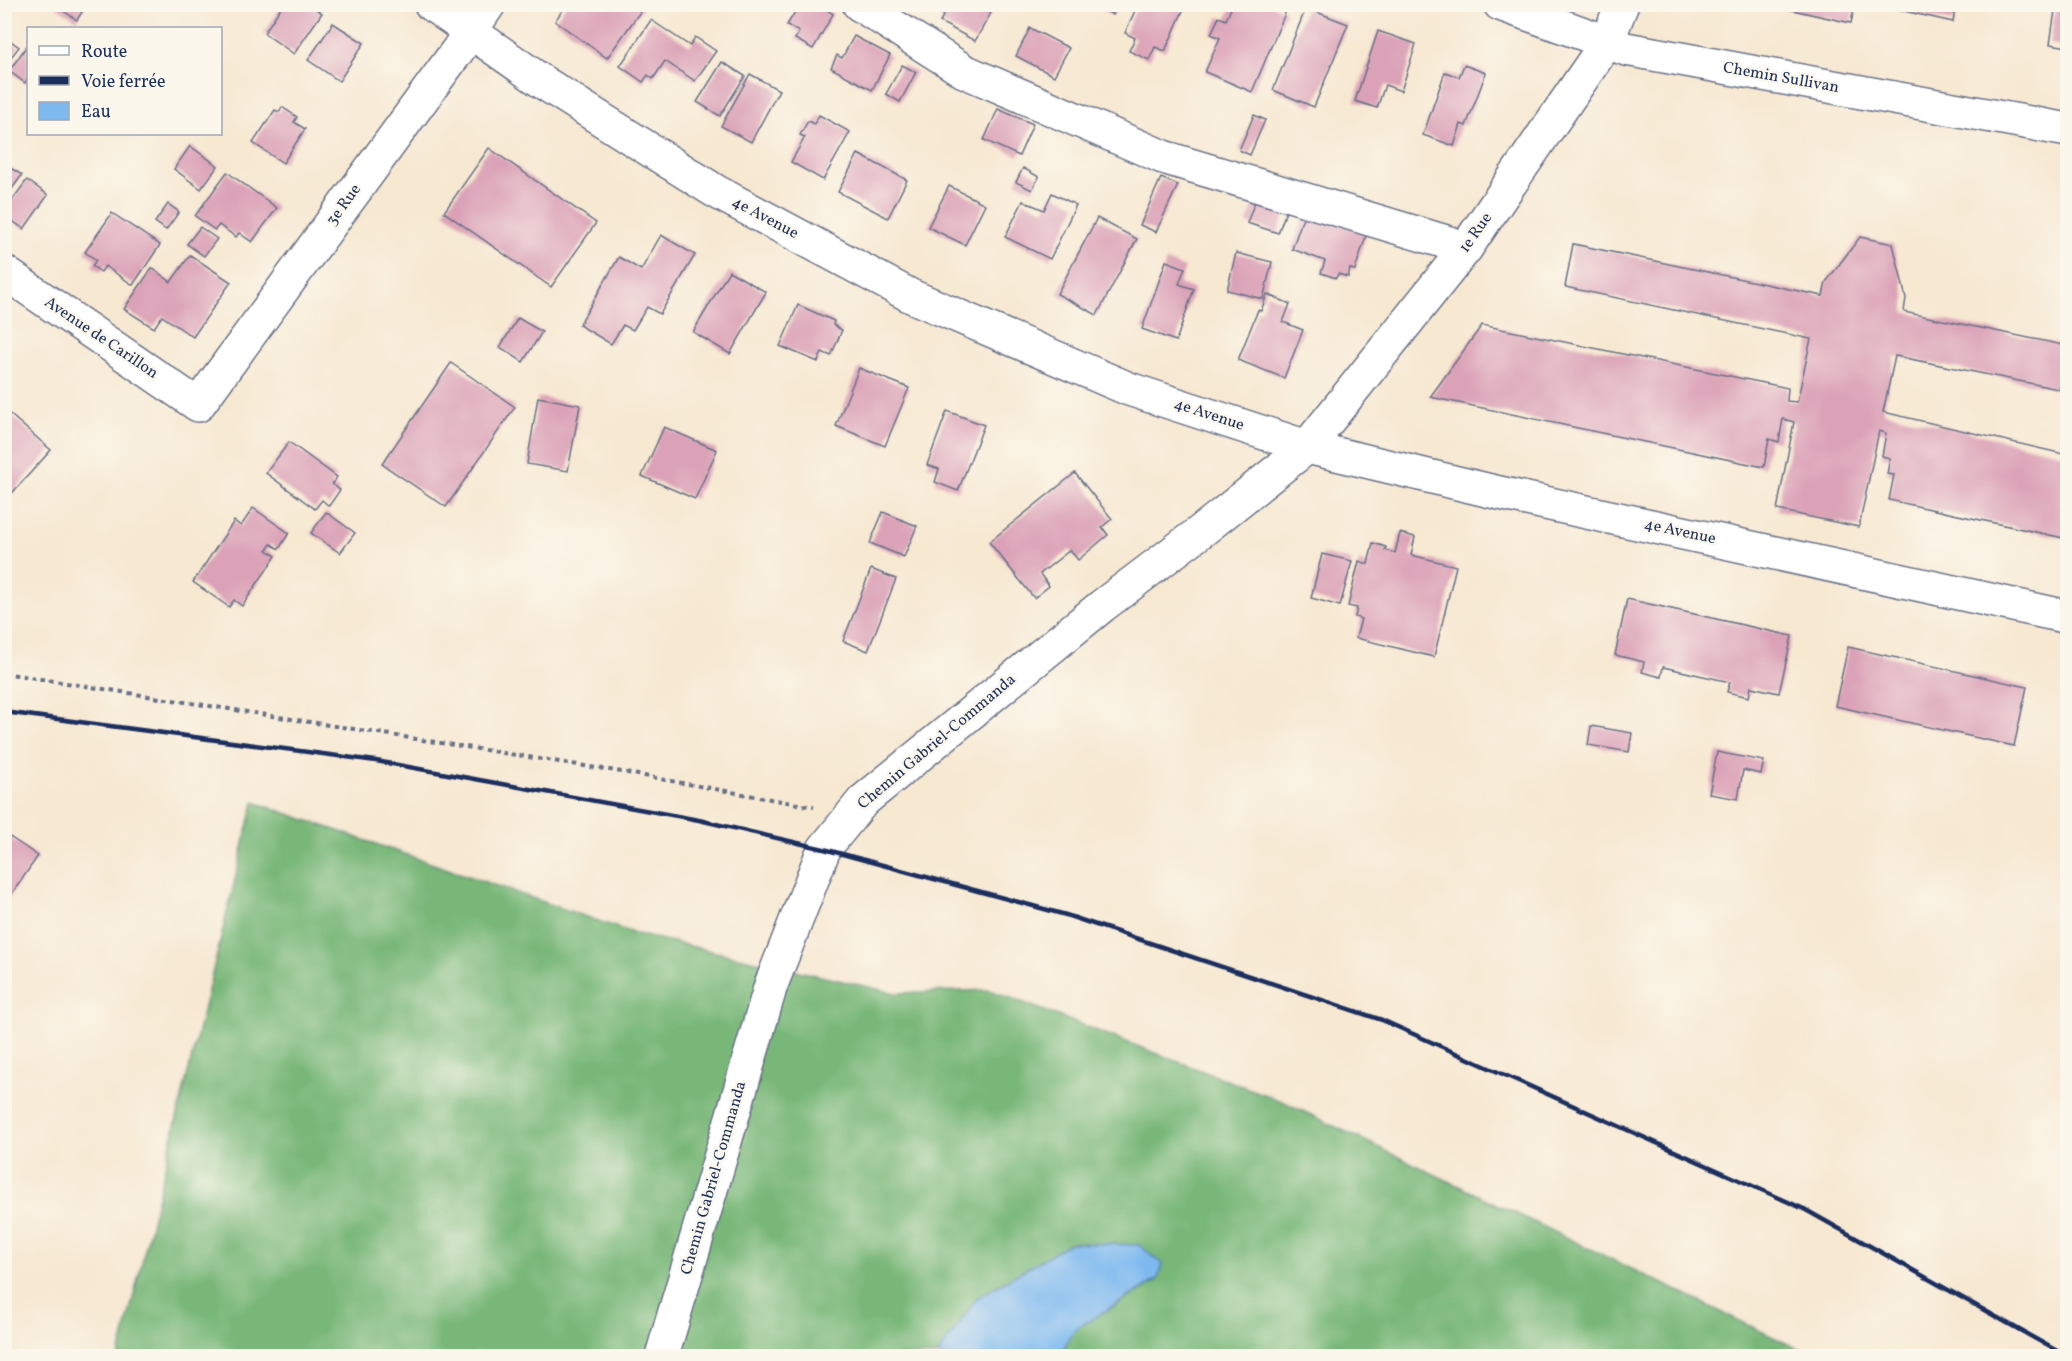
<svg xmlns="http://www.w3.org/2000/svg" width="2072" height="1361" font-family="Vollkorn,serif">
<rect width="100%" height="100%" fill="#fbf7ec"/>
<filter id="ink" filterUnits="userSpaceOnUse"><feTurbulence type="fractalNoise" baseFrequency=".0167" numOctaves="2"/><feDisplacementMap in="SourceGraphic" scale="12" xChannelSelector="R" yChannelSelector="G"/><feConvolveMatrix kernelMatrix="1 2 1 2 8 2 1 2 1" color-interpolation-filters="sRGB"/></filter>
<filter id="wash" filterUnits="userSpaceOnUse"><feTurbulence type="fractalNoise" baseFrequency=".008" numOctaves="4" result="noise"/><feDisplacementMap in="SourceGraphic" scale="24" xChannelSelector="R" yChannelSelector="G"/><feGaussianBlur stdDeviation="1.35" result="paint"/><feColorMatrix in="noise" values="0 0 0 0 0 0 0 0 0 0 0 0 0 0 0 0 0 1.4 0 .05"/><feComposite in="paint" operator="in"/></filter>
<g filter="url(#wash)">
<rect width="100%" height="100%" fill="#f7e8d2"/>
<polygon fill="#78b778" stroke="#4a736b" stroke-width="1.5" points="254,802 633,933 895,993 990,990 1284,1102 1813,1356 1059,1356 1075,1329 1157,1281 1139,1245 1070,1243 977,1298 937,1356 119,1356"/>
<polygon fill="#7eb9f0" stroke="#4c74a7" stroke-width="1.5" points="1070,1243 1139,1245 1163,1264 1157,1280 1075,1329 1059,1356 937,1356 977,1298"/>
<g id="blocks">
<g fill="#dba2b7">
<polygon points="53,4 87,4 77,20"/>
<polygon points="283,4 308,4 322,13 294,54 264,33"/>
<polygon points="800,4 818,4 833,14 813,49 795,39 799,32 787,25"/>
<polygon points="949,4 975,4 991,13 975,41 940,22"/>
<polygon points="1096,4 1118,4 1113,15 1095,6"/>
<polygon points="1138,4 1186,4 1165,51 1155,47 1149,60 1129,51 1135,38 1125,33"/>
<polygon points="1233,4 1270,4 1286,11 1252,92 1205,72 1220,38 1211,34 1219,17 1226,20"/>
<polygon points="1766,4 1855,4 1851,23"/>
<polygon points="1873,4 1956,4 1953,22"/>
<polygon points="2056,4 2068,4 2068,47 2050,44"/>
<polygon points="566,5 645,5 607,58 555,21"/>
<polygon points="1306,8 1348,24 1314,107 1273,90"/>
<polygon points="651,20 690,46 695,37 716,51 695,81 665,61 653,79 648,75 643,82 620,66"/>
<polygon points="333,23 364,43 339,81 308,60"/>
<polygon points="1030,28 1069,48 1054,76 1016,56"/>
<polygon points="1378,31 1416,44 1401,91 1385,85 1377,108 1355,101"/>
<polygon points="4,36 19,47 4,66"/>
<polygon points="854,36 890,55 872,90 831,68 837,55 842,58"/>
<polygon points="28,44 28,79 25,83 9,71"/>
<polygon points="722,62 745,76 720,116 697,102"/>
<polygon points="902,65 916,72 900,102 886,94"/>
<polygon points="1464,65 1486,73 1466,126 1461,124 1454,146 1423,135 1445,72 1459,77"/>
<polygon points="750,74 779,90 751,142 721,126"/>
<polygon points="4,102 10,106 5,114 13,119 4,131"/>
<polygon points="282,107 297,117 294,122 305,129 283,163 253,143 275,110 279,112"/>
<polygon points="998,109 1033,124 1019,156 984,140"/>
<polygon points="819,115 850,132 823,180 791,162 805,137 800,135 808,121 814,124"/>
<polygon points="1254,115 1265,120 1250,155 1239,150"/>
<polygon points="190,146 218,166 201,189 174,169"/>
<polygon points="489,148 596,223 551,287 444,212"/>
<polygon points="858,154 907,180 888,218 838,192"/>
<polygon points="4,164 22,175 4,200"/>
<polygon points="1023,168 1039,177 1032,190 1016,182"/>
<polygon points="227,172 277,208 252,242 239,233 236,237 219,225 215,230 195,216"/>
<polygon points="1161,178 1178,185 1156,232 1140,225"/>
<polygon points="27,180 48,195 24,229 4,215 4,211"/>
<polygon points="949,186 985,204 965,245 928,227"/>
<polygon points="1052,193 1076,205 1050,259 1005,237 1023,201 1044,210"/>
<polygon points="1257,196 1288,206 1278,233 1247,223"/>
<polygon points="168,204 179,212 166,230 155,222"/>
<polygon points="1305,212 1367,233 1355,270 1350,269 1348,277 1338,274 1336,278 1321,273 1325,261 1292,249"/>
<polygon points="112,213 160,245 133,285 105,266 101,272 92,266 96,260 85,252"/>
<polygon points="1097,218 1137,239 1097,315 1057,294"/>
<polygon points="200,227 217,239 204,256 187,244"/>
<polygon points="661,235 695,255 660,314 647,307 633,330 623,325 611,344 579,325 619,257 641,270"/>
<polygon points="1860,237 1893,244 1906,298 1904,312 2068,346 2068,391 1895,356 1883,412 2068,455 2068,539 1889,500 1894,475 1887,474 1890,458 1882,456 1886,433 1879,431 1859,527 1777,510 1794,422 1783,419 1779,442 1769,439 1764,467 1430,397 1482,325 1788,388 1787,401 1797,402 1811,339 1565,287 1573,244 1823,296 1826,282"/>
<polygon points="1236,253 1272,262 1263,299 1227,290"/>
<polygon points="190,255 231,282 193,337 162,316 154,328 124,309 152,268 171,282"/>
<polygon points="1166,261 1185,268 1179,284 1194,289 1176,341 1142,329"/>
<polygon points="729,271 766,292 730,354 693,332"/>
<polygon points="1267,294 1290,304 1283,322 1303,330 1284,378 1238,360 1258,310 1261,311"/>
<polygon points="798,305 834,321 833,325 842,330 831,356 822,352 818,362 780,346"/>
<polygon points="518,318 542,332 523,362 500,347"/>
<polygon points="451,363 515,407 446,507 382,464"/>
<polygon points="859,368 909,388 885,446 836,426"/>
<polygon points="538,397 580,405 568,471 527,464"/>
<polygon points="4,409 51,450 4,502"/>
<polygon points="947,411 984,425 958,491 935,482 939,469 927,465"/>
<polygon points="664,427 717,450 695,499 642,476"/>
<polygon points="289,442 337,477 332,484 340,490 329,506 322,500 315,509 266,473"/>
<polygon points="1075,473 1112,519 1102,527 1108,535 1078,560 1070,550 1040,574 1049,586 1034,598 989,542"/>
<polygon points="253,508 289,533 279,549 271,544 267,550 276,556 242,606 234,600 229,607 193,582 234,521 241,526"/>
<polygon points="326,512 355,533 340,553 311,533"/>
<polygon points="883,512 917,526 904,557 870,543"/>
<polygon points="1400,533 1415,537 1411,555 1456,566 1434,657 1356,638 1361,619 1355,617 1357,608 1348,606 1359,561 1368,564 1373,543 1386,547 1385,550 1395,553"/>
<polygon points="1322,554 1352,561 1340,606 1311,598"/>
<polygon points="871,569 896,579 868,651 843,641"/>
<polygon points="1627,599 1792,636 1779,693 1751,687 1749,697 1727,692 1730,682 1663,667 1661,677 1642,672 1644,662 1615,655"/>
<polygon points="1848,647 2027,687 2014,746 1835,706"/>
<polygon points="1591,726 1632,733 1629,752 1588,745"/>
<polygon points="1717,752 1764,761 1761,774 1743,770 1738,799 1709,794"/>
<polygon points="4,833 38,856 4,905"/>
</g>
</g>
</g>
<g filter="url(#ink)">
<use href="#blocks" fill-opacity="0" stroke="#687087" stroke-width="1.5"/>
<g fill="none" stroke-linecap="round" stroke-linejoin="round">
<g stroke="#687087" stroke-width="36">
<g id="minor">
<polyline points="431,4 541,81 715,191 911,296 1129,389 1307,447 1495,492 2068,617"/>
<polyline points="859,4 964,71 1163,157 1466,248"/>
<polyline points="1500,4 1626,49 2068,130"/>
<polyline points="4,272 198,405 458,50 489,4"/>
<polyline points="662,1356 771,985 824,849 863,801 1102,606 1204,529 1307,447 1466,248 1607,42 1622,4"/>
</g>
</g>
<polyline stroke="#687087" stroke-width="4" stroke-dasharray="4.5 4.5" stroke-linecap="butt" points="4,673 622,772 814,807"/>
<use href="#minor" stroke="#fff" stroke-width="33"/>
<polyline stroke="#1b2f5e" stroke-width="4.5" points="4,712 376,761 699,820 824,849 1066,915 1382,1020 1804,1209 2066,1356"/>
</g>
</g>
<g text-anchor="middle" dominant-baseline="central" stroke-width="5" stroke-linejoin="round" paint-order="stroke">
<g font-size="16" fill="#1b2f5e" stroke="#fbf7ec">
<text transform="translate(1781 78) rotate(10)">Chemin Sullivan</text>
<text transform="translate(344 205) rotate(-54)">3e Rue</text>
<text transform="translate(765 218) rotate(28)">4e Avenue</text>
<text transform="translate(1476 233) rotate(-55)">1e Rue</text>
<text transform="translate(101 338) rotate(34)">Avenue de Carillon</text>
<text transform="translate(1209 415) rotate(18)">4e Avenue</text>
<text transform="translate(1680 532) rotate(12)">4e Avenue</text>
<text transform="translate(937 742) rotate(-40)">Chemin Gabriel-Commanda</text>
<text transform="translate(714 1178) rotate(-74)">Chemin Gabriel-Commanda</text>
</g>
</g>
<rect width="2072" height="1361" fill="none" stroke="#fbf7ec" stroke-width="24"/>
<rect x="27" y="27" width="195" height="108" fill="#fbf7ec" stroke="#a1a7b3" stroke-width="1.5"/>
<rect x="39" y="46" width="30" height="9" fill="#ffffff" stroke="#a1a7b3" stroke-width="1.5"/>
<text x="81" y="57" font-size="18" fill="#1b2f5e">Route</text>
<rect x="39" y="76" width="30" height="9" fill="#1b2f5e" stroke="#a1a7b3" stroke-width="1.5"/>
<text x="81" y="87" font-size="18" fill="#1b2f5e">Voie ferrée</text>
<rect x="39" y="102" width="30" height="18" fill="#7eb9f0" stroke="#a1a7b3" stroke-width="1.5"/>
<text x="81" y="117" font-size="18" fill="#1b2f5e">Eau</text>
</svg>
